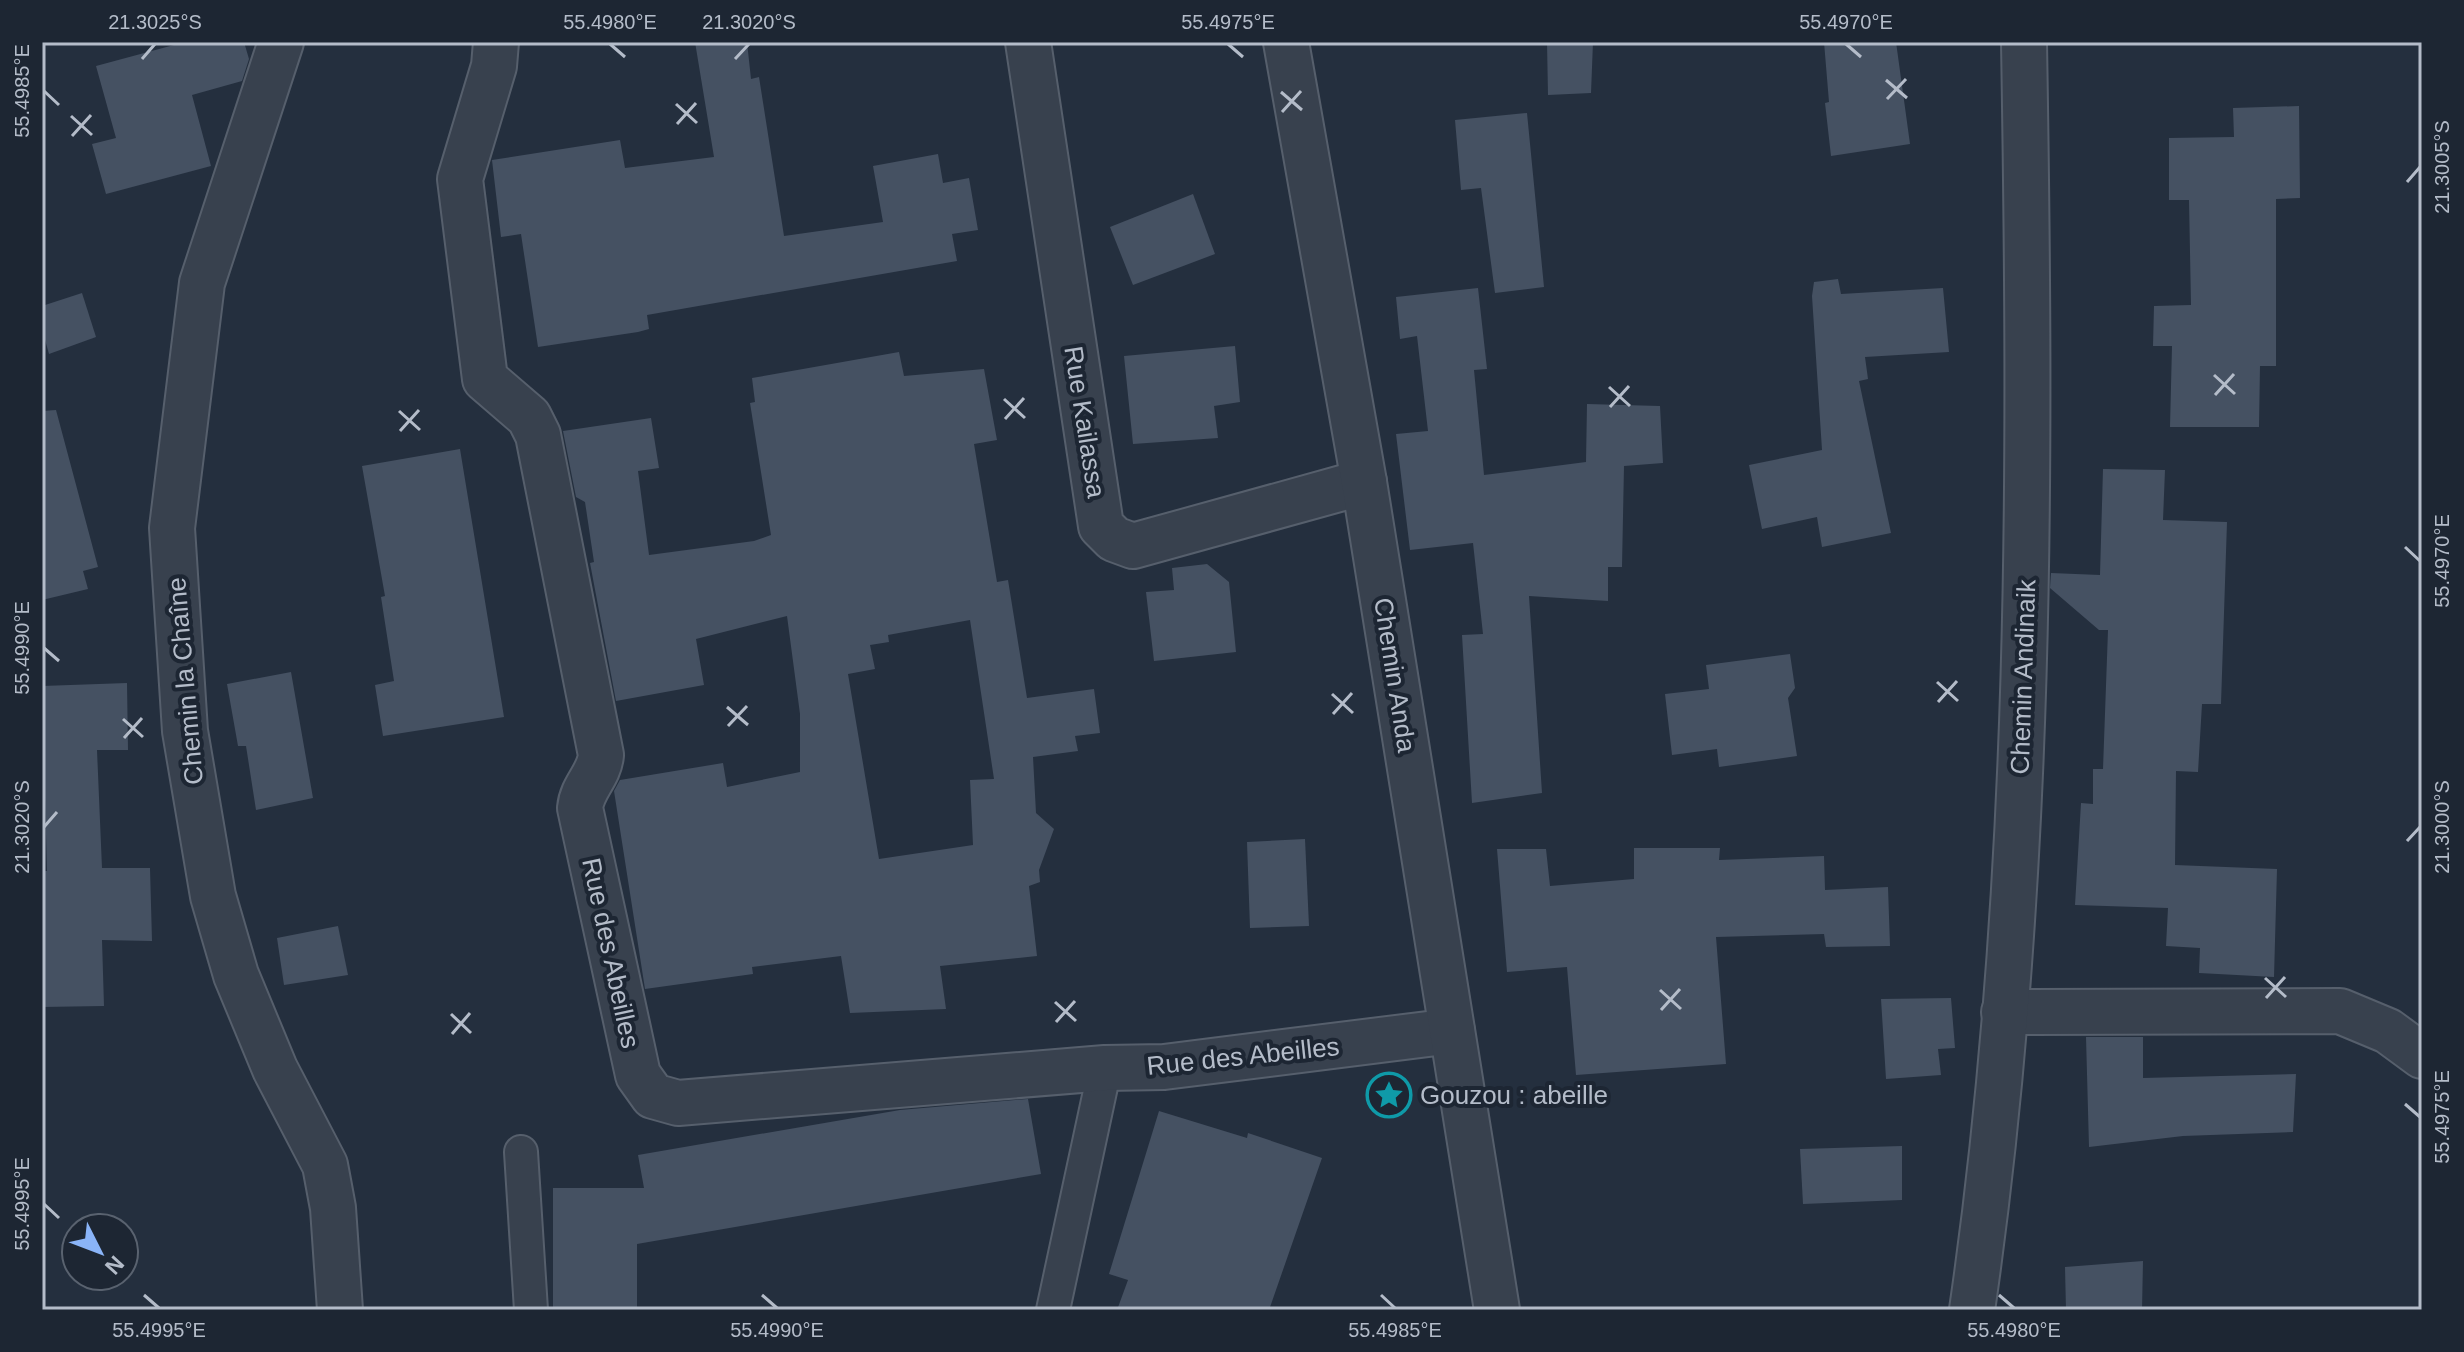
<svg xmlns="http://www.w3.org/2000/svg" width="2464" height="1352" font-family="Helvetica,sans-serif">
<rect width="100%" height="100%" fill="#242f3e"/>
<g fill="#455162" fill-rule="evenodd">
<polygon points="185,42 244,42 249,59 242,81 192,95 211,166 106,194 92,144 116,138 96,66"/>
<polygon points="695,42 747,42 751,79 759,77 784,236 883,222 873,166 938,154 943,183 969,178 978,230 952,234 957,261 647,315 649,329 638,332 538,347 521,234 501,237 492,160 620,140 625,168 714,157"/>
<polygon points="1547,42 1593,42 1591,93 1548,95"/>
<polygon points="1824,42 1896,42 1910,144 1831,156 1825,103 1829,102"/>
<polygon points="2299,106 2300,198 2276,199 2276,366 2260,366 2259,427 2170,427 2172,346 2153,346 2154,306 2191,305 2189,200 2169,200 2169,138 2234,137 2233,108"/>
<polygon points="1527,113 1544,287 1495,293 1481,188 1461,190 1455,120"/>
<polygon points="1193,194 1215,254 1133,285 1110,227"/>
<polygon points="1838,279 1841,294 1943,288 1949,352 1865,357 1868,379 1859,381 1891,533 1822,547 1817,517 1762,529 1749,465 1822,450 1812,296 1814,282"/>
<polygon points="1478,288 1487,369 1474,370 1484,475 1586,462 1587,404 1660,406 1663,463 1624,466 1622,567 1608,567 1608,601 1529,596 1542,793 1472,803 1462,635 1483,634 1473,543 1410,550 1396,434 1428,431 1417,336 1400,339 1396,297"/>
<polygon points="82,293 96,337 49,354 42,329 42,306"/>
<polygon points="1235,346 1240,402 1214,406 1218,438 1133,444 1124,356"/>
<path d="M 899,352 L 904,376 L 984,369 L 997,440 L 974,444 L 997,582 L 1008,580 L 1027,698 L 1094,689 L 1100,733 L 1075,736 L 1078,751 L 1033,757 L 1036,813 L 1054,829 L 1039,870 L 1040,882 L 1029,886 L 1037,956 L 940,966 L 946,1009 L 850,1013 L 841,956 L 752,967 L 753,974 L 645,989 L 614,791 L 620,780 L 723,763 L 727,787 L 800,772 L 800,714 L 787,616 L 696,639 L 704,685 L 616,701 L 590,563 L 594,562 L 585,502 L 576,497 L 563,431 L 651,418 L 659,468 L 638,471 L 649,555 L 754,541 L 771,535 L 750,403 L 755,402 L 752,378 ZM 970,620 L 994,779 L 970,780 L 973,845 L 879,859 L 848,674 L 875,669 L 870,645 L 889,642 L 888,635 Z"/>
<polygon points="56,410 98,567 83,571 88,589 42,600 42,411"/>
<polygon points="460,449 504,717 383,736 375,685 394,681 381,597 385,596 362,466"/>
<polygon points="2103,469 2165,470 2163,520 2227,522 2221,704 2202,704 2198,772 2176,771 2175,865 2277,869 2274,977 2199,973 2200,948 2166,946 2168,908 2075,905 2081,803 2093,804 2093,769 2103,769 2108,630 2099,630 2050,588 2051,573 2100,575"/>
<polygon points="1207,564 1229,582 1236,652 1154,661 1146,592 1174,590 1172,568"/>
<polygon points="1790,654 1795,688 1788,698 1797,756 1719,767 1717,749 1672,755 1665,694 1709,689 1706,665"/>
<polygon points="291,672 313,798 256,810 246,746 238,746 227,684"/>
<polygon points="127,683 128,750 97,750 102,868 150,868 152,941 102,940 104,1006 42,1007 42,871 47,871 42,686"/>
<polygon points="1305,839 1309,926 1250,928 1247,842"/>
<polygon points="1634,848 1720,848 1719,860 1824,856 1825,890 1888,887 1890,946 1826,947 1824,934 1716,937 1726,1064 1576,1075 1567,967 1507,972 1497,849 1546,849 1550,886 1634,879"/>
<polygon points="338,926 348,975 284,985 277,938"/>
<polygon points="1951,998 1955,1048 1938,1049 1941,1075 1886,1079 1881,999"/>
<polygon points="2086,1037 2143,1037 2143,1078 2296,1074 2293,1132 2183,1136 2089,1147"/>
<polygon points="1028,1099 1041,1174 637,1244 637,1310 553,1310 553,1188 644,1188 638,1155 900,1110"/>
<polygon points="1159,1111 1247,1138 1248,1133 1322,1158 1269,1310 1117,1310 1128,1280 1109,1274"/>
<polygon points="1902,1146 1902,1200 1803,1204 1800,1149"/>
<polygon points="2143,1261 2142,1310 2066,1310 2065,1267"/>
</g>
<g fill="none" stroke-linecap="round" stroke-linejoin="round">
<g stroke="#565f6c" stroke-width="36">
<g id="service">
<polyline points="521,1152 531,1310"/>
<polyline points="1053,1310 1105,1068"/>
</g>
</g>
<g stroke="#565f6c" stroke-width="48">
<g id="minor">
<polyline points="281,42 202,283 172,528 185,731 213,896 236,975 275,1069 325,1165 333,1208 340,1310"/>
<path d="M 496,42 L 494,66 L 460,179 L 485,379 L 529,417 L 538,435 L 601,755 C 599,776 582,787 580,808 L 638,1075 L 653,1096 L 678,1103 L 1105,1068 L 1164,1067 L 1452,1031"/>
<polyline points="1028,42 1101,526 1114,539 1133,546 1364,482"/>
<polyline points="1286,42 1364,482 1497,1310"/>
<polyline points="2004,1012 2340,1011 2388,1031 2422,1056"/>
<path d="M 1972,1310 C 2033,890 2031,465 2024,42"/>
</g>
</g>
<use href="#service" stroke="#38414e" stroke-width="32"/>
<use href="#minor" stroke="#38414e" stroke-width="44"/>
</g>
<path fill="none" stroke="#b4bcc9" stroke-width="3" d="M 610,44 L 625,57M 1228,44 L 1243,57M 1846,44 L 1861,57M 142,59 L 155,44M 735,59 L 749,44M 1886,80 L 1907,98M 44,91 L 59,105M 1281,92 L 1302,110M 1887,99 L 1906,79M 676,104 L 697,123M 1282,112 L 1301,91M 71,116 L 92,135M 677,124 L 696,103M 72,136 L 91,115M 2407,182 L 2420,167M 2214,375 L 2235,394M 1609,387 L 1630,406M 2215,395 L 2234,374M 1004,399 L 1025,418M 1610,407 L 1629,386M 399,411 L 420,430M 1005,419 L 1024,398M 400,431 L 419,410M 2405,547 L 2420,561M 44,648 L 59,661M 1937,682 L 1958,701M 1332,694 L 1353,713M 1938,702 L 1957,681M 727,707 L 748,725M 1333,714 L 1352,693M 123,719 L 143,737M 728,726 L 747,706M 124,738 L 142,718M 44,827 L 57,812M 2407,841 L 2420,827M 2265,978 L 2286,997M 1660,990 L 1681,1009M 2266,998 L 2285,977M 1055,1002 L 1076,1021M 1661,1010 L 1680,989M 451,1014 L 471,1033M 1056,1022 L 1075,1001M 452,1034 L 470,1013M 2405,1104 L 2420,1117M 44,1204 L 59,1218M 144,1295 L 159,1308M 762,1295 L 777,1308M 1381,1295 L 1395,1308M 1999,1295 L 2014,1308"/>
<defs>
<g id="sight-ring" transform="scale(2.3)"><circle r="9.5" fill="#1d2633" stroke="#0f9aa8" stroke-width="1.5"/><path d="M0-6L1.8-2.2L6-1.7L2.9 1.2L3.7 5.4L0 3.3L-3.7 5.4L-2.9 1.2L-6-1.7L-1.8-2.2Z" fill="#0f9aa8"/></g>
</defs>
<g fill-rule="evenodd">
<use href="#sight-ring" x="1389" y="1095"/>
</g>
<g text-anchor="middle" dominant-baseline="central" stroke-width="8" stroke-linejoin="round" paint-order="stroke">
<g font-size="26" fill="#b4bcc9" stroke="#1d2633">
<text transform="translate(1085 422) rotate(81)">Rue Kailassa</text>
<text transform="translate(1395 675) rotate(81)">Chemin Anda</text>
<text transform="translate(2023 677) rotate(-88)">Chemin Andinaik</text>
<text transform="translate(185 681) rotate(-95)">Chemin la Chaîne</text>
<text transform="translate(611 953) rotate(78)">Rue des Abeilles</text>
<text transform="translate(1243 1056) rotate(-6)">Rue des Abeilles</text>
</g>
<g font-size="26" fill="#b4bcc9" stroke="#1d2633" text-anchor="start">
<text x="1420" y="1095">Gouzou : abeille</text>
</g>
</g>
<rect width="2464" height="1352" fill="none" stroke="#1d2633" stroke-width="88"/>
<g transform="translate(100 1252) rotate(132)"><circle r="38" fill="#1d2633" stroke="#59626f" stroke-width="2"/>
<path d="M0-6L14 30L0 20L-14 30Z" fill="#8ab4f8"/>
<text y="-12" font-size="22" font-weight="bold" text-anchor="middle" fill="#b4bcc9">N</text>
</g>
<rect x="44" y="44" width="2376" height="1264" fill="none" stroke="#b4bcc9" stroke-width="3"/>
<g font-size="20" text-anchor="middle" fill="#b4bcc9">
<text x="155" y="29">21.3025°S</text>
<text x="610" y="29">55.4980°E</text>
<text x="749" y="29">21.3020°S</text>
<text x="1228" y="29">55.4975°E</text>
<text x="1846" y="29">55.4970°E</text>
<text transform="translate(22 91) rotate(-90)" y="7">55.4985°E</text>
<text transform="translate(2442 167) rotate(-90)" y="7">21.3005°S</text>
<text transform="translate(2442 561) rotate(-90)" y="7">55.4970°E</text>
<text transform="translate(22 648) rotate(-90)" y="7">55.4990°E</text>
<text transform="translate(2442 827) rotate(-90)" y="7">21.3000°S</text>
<text transform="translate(22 827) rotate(-90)" y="7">21.3020°S</text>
<text transform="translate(2442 1117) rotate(-90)" y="7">55.4975°E</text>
<text transform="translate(22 1204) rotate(-90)" y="7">55.4995°E</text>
<text x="159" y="1337">55.4995°E</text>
<text x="777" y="1337">55.4990°E</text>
<text x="1395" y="1337">55.4985°E</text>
<text x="2014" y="1337">55.4980°E</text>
</g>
</svg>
